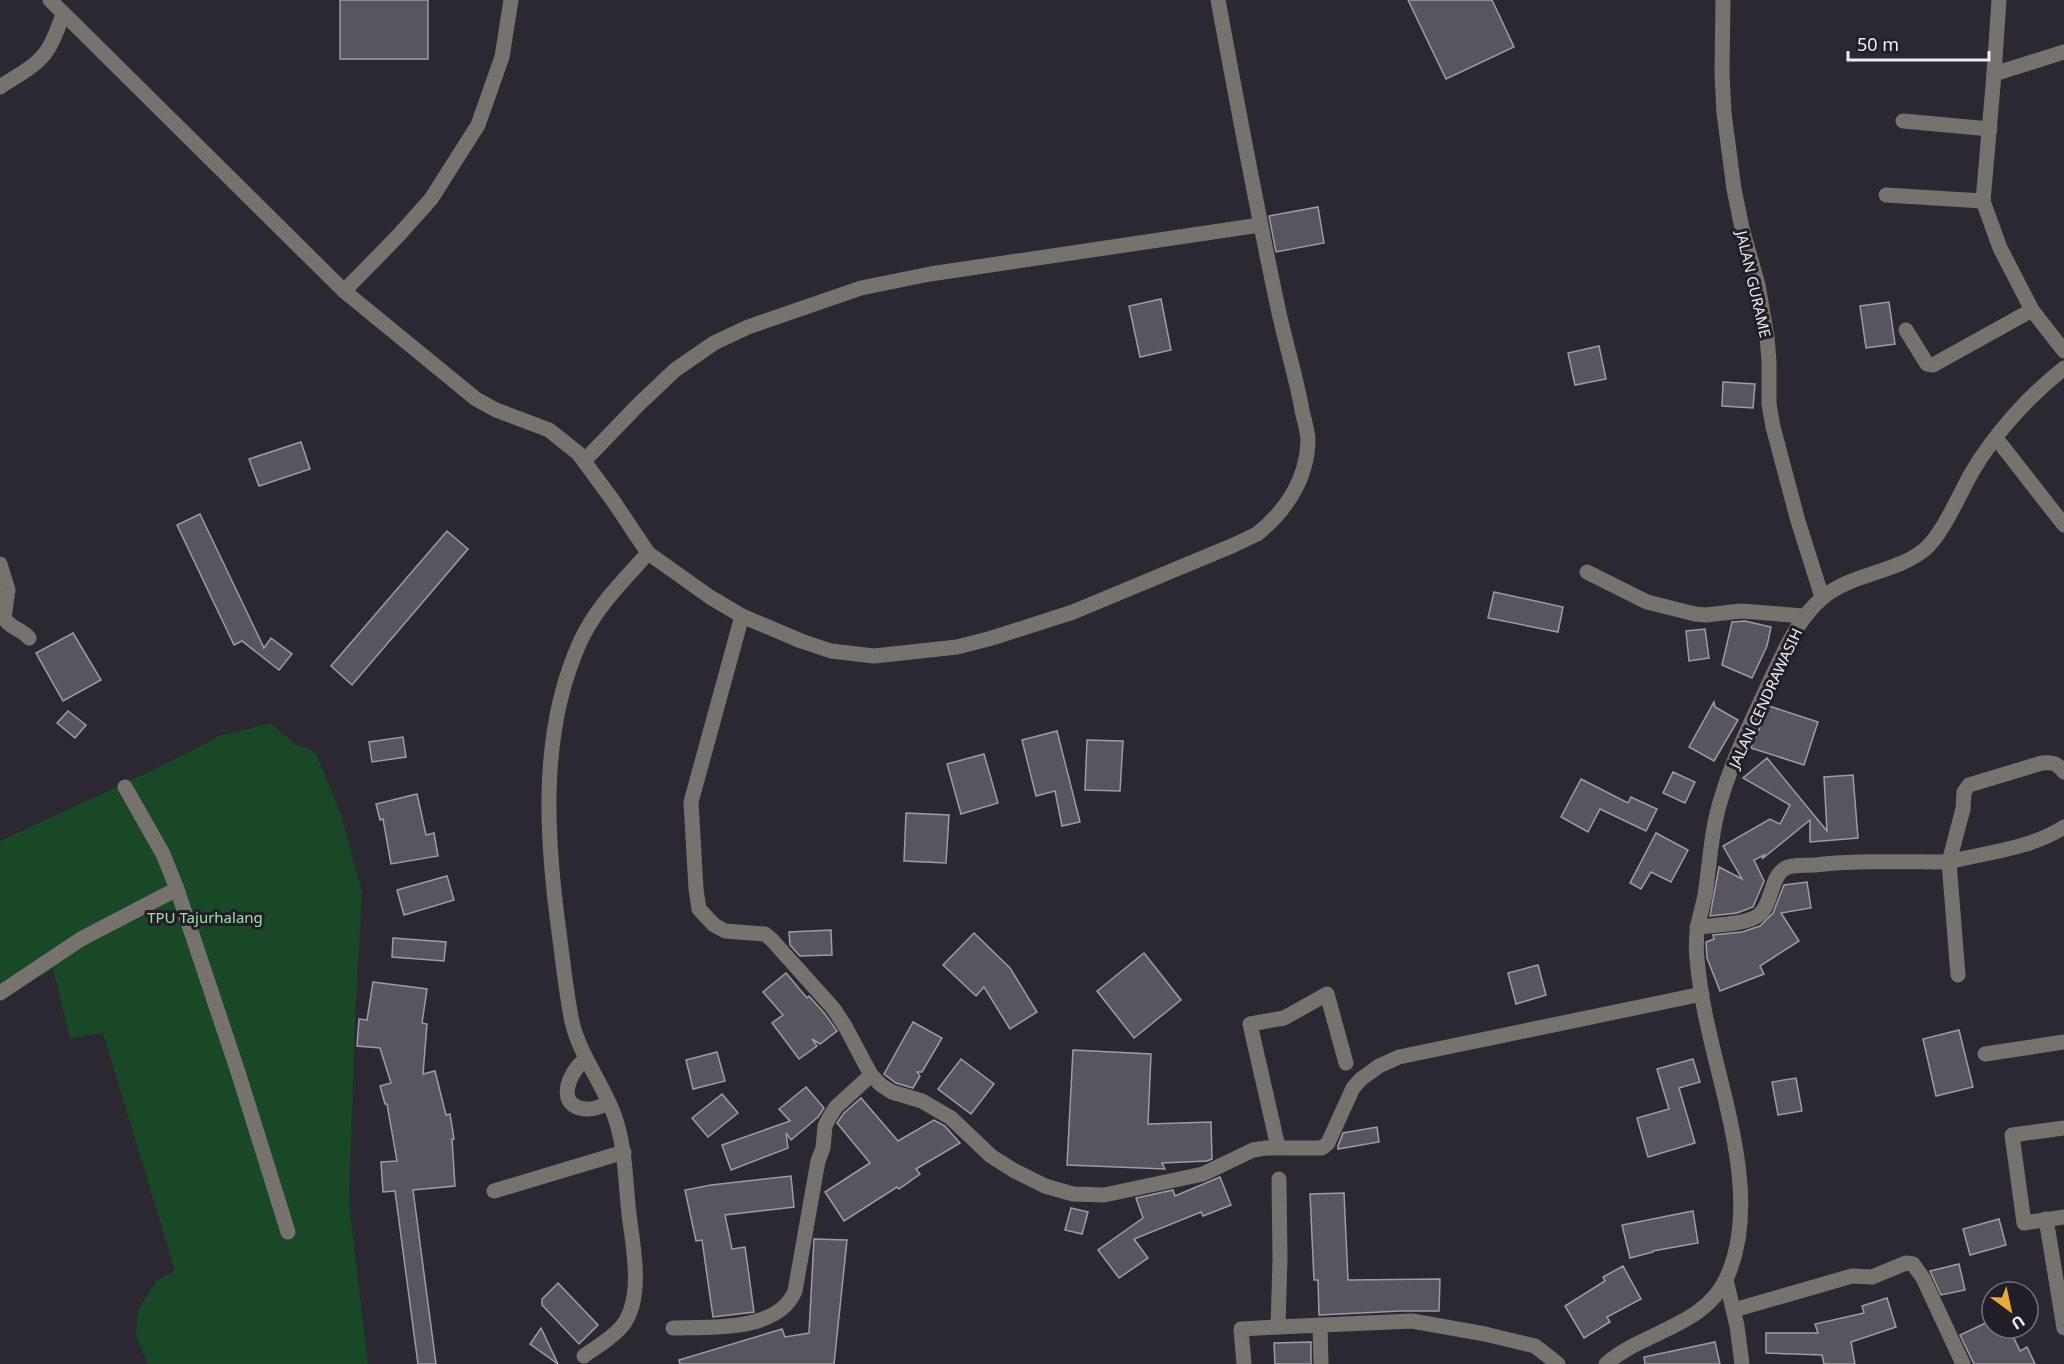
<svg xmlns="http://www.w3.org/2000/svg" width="2064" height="1364" font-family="'Noto Sans',sans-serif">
<rect width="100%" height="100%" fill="#2c2831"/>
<polygon fill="#194827" points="270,723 296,745 315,751 341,814 362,893 355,1020 349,1204 368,1364 148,1364 136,1335 138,1310 156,1281 175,1271 103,1033 70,1038 53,969 3,997 0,990 0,841 162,766 220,736"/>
<g fill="#59555f" stroke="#9f9ba6" stroke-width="1.5">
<rect x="340" y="0" width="88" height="59"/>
<polygon points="1408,0 1492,0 1514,47 1446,79"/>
<polygon points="1318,207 1324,243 1276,252 1269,216"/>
<polygon points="1161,299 1171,350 1140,357 1129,306"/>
<polygon points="1889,302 1895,344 1866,348 1860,306"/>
<polygon points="1599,346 1606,379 1575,385 1568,353"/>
<polygon points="1723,382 1755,384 1753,408 1722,406"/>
<polygon points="301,442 310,469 259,486 249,459"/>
<polygon points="200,514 264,648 271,638 292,654 279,670 242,641 234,645 177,525"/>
<polygon points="447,531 468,549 352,685 331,666"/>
<polygon points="1494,592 1563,607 1558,632 1488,618"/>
<polygon points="1745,621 1771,627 1767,646 1752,678 1722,665 1732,622"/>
<polygon points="1705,629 1709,658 1689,661 1686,631"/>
<polygon points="73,633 101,680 63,701 36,653"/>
<polygon points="1714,702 1715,707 1738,720 1714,761 1689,747"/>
<polygon points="1769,706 1818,722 1804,765 1751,748"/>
<polygon points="68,711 86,725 75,738 57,723"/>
<polygon points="1057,731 1080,822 1062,826 1055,791 1036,796 1022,740"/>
<polygon points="403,737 406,757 372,762 369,742"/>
<polygon points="1087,740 1123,741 1120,791 1085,790"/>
<polygon points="984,754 998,803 961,814 947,764"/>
<polygon points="1767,758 1827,831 1824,777 1853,775 1858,838 1810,842 1810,820 1762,859 1764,855 1754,860 1764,881 1753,907 1737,913 1710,916 1719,867 1742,879 1723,846 1770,819 1780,824 1790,805 1743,778"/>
<polygon points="1673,772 1695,782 1685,803 1663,793"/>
<polygon points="1581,779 1628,803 1631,797 1657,809 1646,831 1600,809 1588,832 1561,817"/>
<polygon points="417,794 426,835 434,833 438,856 391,864 383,819 380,820 376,804"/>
<polygon points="906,813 949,815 946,863 904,861"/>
<polygon points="1656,833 1688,850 1671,882 1651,872 1641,889 1630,883"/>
<polygon points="447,876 454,900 404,915 397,890"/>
<polygon points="1807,882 1811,908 1781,913 1799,941 1760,966 1764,974 1720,991 1707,958 1706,942 1714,939 1713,935 1742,932 1760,926 1773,913 1784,885"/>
<polygon points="831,930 832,955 800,956 790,945 789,932"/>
<polygon points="974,933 1010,968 1037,1012 1010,1029 984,987 976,996 943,965"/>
<polygon points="393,938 446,942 444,961 392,957"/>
<polygon points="1144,953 1181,1000 1134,1038 1097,991"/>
<polygon points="1538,965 1546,995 1516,1004 1508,973"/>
<polygon points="786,973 807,998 809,996 825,1014 837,1031 820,1044 812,1039 817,1046 799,1059 772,1023 783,1015 763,992"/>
<polygon points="373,982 427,989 422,1023 427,1024 423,1074 435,1071 446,1115 450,1114 454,1139 452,1139 455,1186 413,1190 436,1364 418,1364 395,1191 383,1192 381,1162 397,1161 387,1104 385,1104 380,1086 391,1083 380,1048 357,1046 359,1019 367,1020"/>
<polygon points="913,1022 942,1038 922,1072 917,1072 920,1076 913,1088 896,1083 884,1074"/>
<polygon points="1959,1030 1973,1087 1936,1096 1923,1039"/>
<polygon points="1073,1050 1151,1054 1148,1124 1211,1122 1212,1159 1207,1161 1162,1163 1165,1169 1067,1165"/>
<polygon points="717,1052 725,1081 693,1089 686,1060"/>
<polygon points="961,1059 994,1084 971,1114 938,1089"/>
<polygon points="1693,1059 1700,1082 1679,1088 1695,1143 1648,1157 1637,1118 1669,1109 1657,1069"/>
<polygon points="1796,1078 1802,1111 1778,1115 1772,1082"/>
<polygon points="806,1087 824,1108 818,1117 791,1140 786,1133 788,1148 731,1170 722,1145 790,1121 779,1109"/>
<polygon points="722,1094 738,1113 708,1137 692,1118"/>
<polygon points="861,1098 898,1141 934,1120 945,1126 960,1143 916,1169 920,1174 899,1189 897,1187 844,1221 825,1192 870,1163 837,1123 844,1113"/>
<polygon points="1377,1127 1379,1142 1338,1149 1338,1146 1343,1133"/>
<polygon points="791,1176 794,1207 725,1215 732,1249 745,1247 754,1312 713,1317 702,1240 696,1241 685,1190 711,1185"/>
<polygon points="1220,1177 1231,1205 1203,1216 1201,1212 1134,1239 1148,1258 1119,1278 1098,1250 1143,1218 1136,1198 1173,1190 1175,1196"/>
<polygon points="1344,1193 1348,1280 1440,1279 1439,1311 1401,1311 1319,1315 1318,1280 1314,1280 1310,1194"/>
<polygon points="1071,1208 1088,1212 1082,1234 1065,1230"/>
<polygon points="1693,1211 1698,1243 1653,1251 1653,1252 1630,1258 1622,1225"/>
<polygon points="1999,1219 2006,1245 1970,1255 1963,1229"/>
<polygon points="814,1239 847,1240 834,1364 680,1364 679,1360 782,1329 785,1337 809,1333"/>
<polygon points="1959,1264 1965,1290 1941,1295 1930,1271"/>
<polygon points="1623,1266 1641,1299 1607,1317 1610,1322 1584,1338 1565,1306 1605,1281 1603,1277"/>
<polygon points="558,1283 598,1325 579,1344 542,1305 542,1299"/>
<polygon points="1887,1298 1896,1327 1851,1342 1855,1364 1824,1364 1822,1355 1766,1353 1766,1333 1818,1333 1815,1324 1864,1313 1862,1306"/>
<polygon points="1992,1320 1992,1328 2009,1328 2020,1351 2027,1347 2035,1364 1974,1364 1960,1335"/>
<polygon points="541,1328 558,1364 530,1344"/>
<polygon points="1311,1342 1311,1364 1275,1364 1274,1343"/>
<polygon points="1715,1342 1720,1364 1645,1364 1644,1357"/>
</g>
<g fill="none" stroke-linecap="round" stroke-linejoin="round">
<g stroke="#76726e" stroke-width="15">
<path d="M 50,0 L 344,291 L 476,399 L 496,410 L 549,430 L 578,453 L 614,502 L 648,553 L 710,597 L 742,616 L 801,641 L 831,651 L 874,656 L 957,647 L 992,638 L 1073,612 L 1234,545 L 1257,534 C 1286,511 1307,479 1308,441 C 1308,431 1304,420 1302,410 C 1296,376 1285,342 1278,308 C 1256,206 1237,103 1218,0"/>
<polyline points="1723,0 1722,74 1724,113 1734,189 1742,228 1758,285 1767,337 1769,361 1769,404 1773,427 1798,521 1822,597"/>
<polyline points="2064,52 1994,74 1983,201 2000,248 2032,310 2064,351"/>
<polyline points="1994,74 1999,0"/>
<path d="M 0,87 C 16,76 38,66 48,49 C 55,38 59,25 63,14"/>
<polyline points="1903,121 1990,129"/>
<polyline points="1886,195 1983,201"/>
<polyline points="344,291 397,237 431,199 478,125 502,57 511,0"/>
<polyline points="1906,330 1927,364 1933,365 2032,310"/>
<polyline points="1996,438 2064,525"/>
<polyline points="584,461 639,404 675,370 714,343 748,327 861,288 930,274 1260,225"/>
<path d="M 0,564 L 8,590 L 4,618 C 11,629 22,629 29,638"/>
<polyline points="1587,572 1647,602 1695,614 1706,615 1741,611 1804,616"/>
<polyline points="742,616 691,802 696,889 699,909 714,925 725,931 765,934 772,940 833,1008 845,1026 871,1075 881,1085 892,1092 922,1101 951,1118 991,1156 1013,1170 1045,1186 1073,1194 1104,1195 1203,1174 1253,1150 1266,1148 1322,1148 1328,1143 1353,1088 1361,1079 1379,1066 1399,1057 1702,994"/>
<polyline points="177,889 238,1072 288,1232"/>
<path d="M 1697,927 C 1714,925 1748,925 1760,914 C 1773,902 1770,874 1788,867 C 1795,865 1807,865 1815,865 C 1859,860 1904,862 1949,862 L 1963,809 L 1964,792 L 1969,785 L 2042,763 C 2053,762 2057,763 2064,772"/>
<path d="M 1958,975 L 1949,862 C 1987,852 2030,849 2064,827"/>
<polyline points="0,993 81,939 177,889 163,854 125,787"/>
<polyline points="1985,1054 2064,1042"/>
<path d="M 585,1060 C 568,1072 555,1107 586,1109 C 593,1110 602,1106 609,1103"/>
<polyline points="2064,1128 2012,1135 2024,1223 2064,1217"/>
<polyline points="1278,1147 1250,1024 1284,1018 1327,994 1346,1063"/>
<polyline points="1279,1179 1280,1259 1278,1327 1412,1321 1485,1334 1535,1346 1558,1364"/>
<polyline points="494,1191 624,1152"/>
<polyline points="2046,1219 2064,1328"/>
<polyline points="1726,1280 1737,1326 1742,1364"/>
<polyline points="1734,1310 1852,1276 1872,1277 1906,1263 1913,1264 1923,1278 1963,1364"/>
<polyline points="1320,1325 1321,1364"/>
<path d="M 673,1328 C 711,1327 778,1332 795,1291 L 818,1161 L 823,1148 L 825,1126 L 829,1118 L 836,1107 L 871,1075"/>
<path d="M 584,1356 C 596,1347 613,1338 623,1325 C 644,1296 633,1247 629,1214 C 625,1180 626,1145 613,1112 C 601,1081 580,1055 572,1022 C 566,992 563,962 559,932 C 546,837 539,733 580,642 C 596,607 623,581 648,553"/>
<polyline points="1244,1364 1241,1329 1278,1327"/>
<path d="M 1606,1364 C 1643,1331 1705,1327 1727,1277 C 1765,1192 1714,1079 1701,991 C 1698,969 1694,946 1698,925 C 1700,915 1703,905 1705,895 C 1710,863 1711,830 1721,799 C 1733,758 1752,720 1770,681 C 1784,652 1796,621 1821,599 C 1850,573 1894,574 1924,550 C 1942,536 1960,493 1972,472 C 1995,433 2029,396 2064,368"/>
</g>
</g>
<g text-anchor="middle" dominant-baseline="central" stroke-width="6" stroke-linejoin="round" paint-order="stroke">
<g font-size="15" fill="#eeecf2" stroke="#221e27">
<text transform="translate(1754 284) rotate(77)">JALAN GURAME</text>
<text transform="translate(1765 698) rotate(-65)">JALAN CENDRAWASIH</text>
</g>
<g font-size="15" fill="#97e0a7" stroke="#221e27">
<text x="205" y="917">TPU Tajurhalang</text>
</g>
</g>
<g transform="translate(2010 1310) rotate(147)"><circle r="28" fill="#221e27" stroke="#747078" stroke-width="1.5"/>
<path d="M0-4.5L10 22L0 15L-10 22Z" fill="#eba93a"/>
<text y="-9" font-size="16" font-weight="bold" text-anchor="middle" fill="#eeecf2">U</text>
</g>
<path d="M1848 51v9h141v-9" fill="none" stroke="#eeecf2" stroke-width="3"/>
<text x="1857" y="51" font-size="18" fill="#eeecf2" stroke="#221e27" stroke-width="4.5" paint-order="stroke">50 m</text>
</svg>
